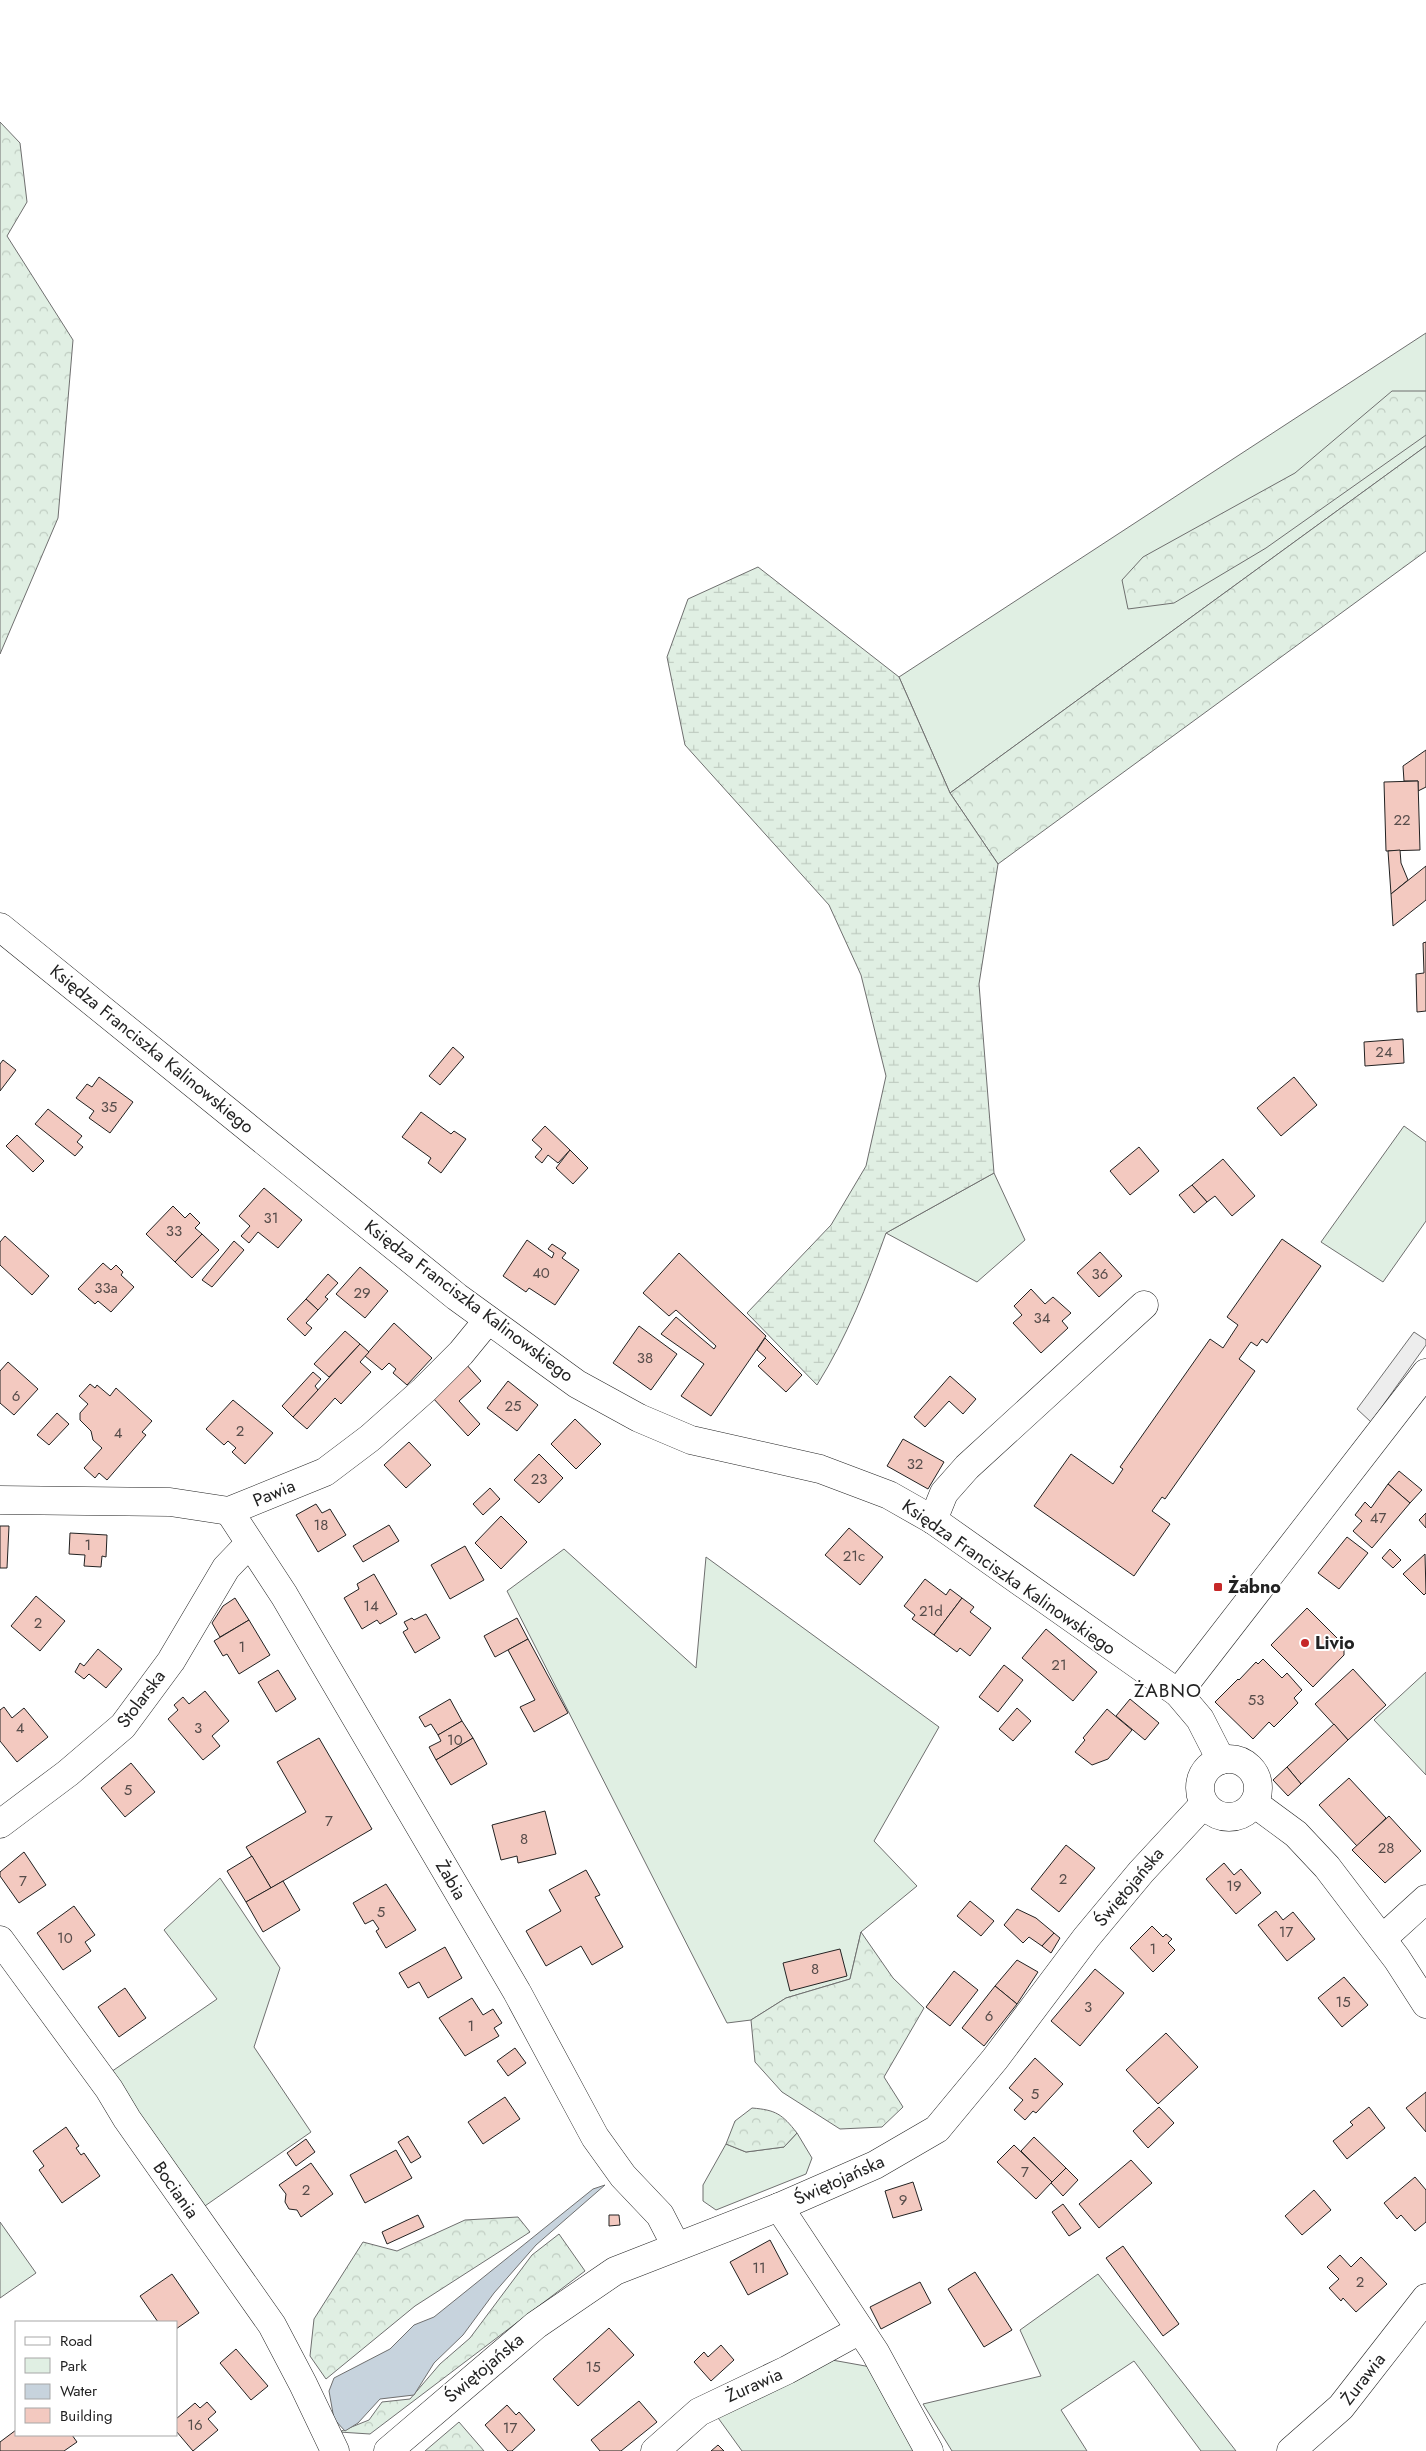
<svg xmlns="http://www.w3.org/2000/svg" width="1426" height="2451" font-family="Jost,sans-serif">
<defs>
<pattern id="forest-crowns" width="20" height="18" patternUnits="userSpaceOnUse" patternTransform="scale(1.25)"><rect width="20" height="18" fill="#e0efe3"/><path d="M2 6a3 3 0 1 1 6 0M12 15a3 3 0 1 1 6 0" fill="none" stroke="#c0cdc2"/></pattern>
<pattern id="wetland-marsh" width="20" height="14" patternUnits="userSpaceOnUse" patternTransform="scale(1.25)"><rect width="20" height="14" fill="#e0efe3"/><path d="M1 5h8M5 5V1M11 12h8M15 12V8" fill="none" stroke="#c0cdc2"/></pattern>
</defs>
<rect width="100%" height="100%" fill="#fff"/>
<g fill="#e0efe3" stroke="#6f6f6f">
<polygon points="1426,333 1426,446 950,793 899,677"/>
<polygon points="1404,1126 1426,1142 1426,1221 1383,1282 1321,1242"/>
<polygon points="994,1173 1025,1240 977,1282 886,1233"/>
<polygon points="564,1549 696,1668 706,1557 939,1727 874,1841 917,1886 861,1932 850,1979 786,1998 751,2020 727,2023 507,1591"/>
<polygon points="1426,1672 1426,1775 1374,1720"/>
<polygon points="220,1878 280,1968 254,2047 311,2132 202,2208 108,2074 217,1999 164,1930"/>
<polygon points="797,2133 812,2158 806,2174 716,2210 703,2201 703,2185 726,2144 746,2152 784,2147"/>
<polygon points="0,2222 36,2273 0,2298"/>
<polygon points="1098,2274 1236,2451 1201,2451 1134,2361 1061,2410 1087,2451 952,2451 923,2404 1041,2376 1020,2330"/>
<polygon points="832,2360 871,2367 915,2451 742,2451 716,2415"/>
</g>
<g fill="url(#forest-crowns)" stroke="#6f6f6f">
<polygon points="0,122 20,143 27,202 7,236 73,340 58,518 0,654"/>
<polygon points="1392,391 1426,391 1426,435 1266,548 1174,603 1128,609 1122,580 1143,557 1295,473"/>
<polygon points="1426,446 1426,551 998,864 950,793"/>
<polygon points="861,1932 893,1978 924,2008 884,2077 903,2107 882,2127 840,2129 782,2092 755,2062 751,2020 786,1998 850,1979"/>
<path d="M 752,2108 C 776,2110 782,2114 797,2133 L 784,2147 L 746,2152 L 726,2144 L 735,2121 Z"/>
<polygon points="518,2217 530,2232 415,2306 326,2379 310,2356 314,2319 363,2242 397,2251 465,2220"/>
<polygon points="559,2234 585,2271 370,2434 339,2432 369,2420 382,2402 410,2399 440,2364 470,2338 532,2255"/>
<polygon points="459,2422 484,2451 425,2451"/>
</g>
<path fill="url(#wetland-marsh)" stroke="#6f6f6f" d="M 758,567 L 899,677 L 950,793 L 998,864 L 979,984 L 994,1173 L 886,1233 C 867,1286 847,1337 817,1385 L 747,1313 L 831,1225 L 866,1166 L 886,1076 L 861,975 L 829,905 L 685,745 L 667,657 L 688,599 Z"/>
<polygon fill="#ededed" stroke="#6f6f6f" points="1414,1332 1426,1340 1426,1345 1371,1422 1357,1409"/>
<polygon fill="#c7d3dd" stroke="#6f6f6f" points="605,2185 536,2245 494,2293 463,2335 434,2363 414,2395 380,2399 358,2423 345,2431 334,2419 329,2391 334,2378 390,2349 414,2325 434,2317 593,2189"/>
<g fill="#f3c9c0" stroke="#222">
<polygon points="1426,750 1426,787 1418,791 1418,781 1404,781 1403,766"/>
<polygon points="1418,781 1420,850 1386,851 1384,782"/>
<polygon points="1400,850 1401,863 1408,880 1391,894 1388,851"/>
<polygon points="1426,866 1426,900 1393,926 1391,894"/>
<polygon points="1426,942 1426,1011 1417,1012 1416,974 1424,973 1423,943"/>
<polygon points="1403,1039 1404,1063 1365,1066 1364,1042"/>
<polygon points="453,1047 464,1057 440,1085 429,1076"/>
<polygon points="3,1060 16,1070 0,1091 0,1064"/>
<polygon points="99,1077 133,1102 110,1133 89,1118 94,1111 76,1098 87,1084 92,1087"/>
<polygon points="1294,1077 1317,1105 1281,1136 1257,1108"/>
<polygon points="48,1109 82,1136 77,1142 83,1147 75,1156 35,1124"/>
<polygon points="421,1112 451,1134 454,1131 466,1139 441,1173 428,1163 431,1158 402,1137"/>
<polygon points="545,1126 570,1150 558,1163 548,1155 542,1163 535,1157 542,1149 532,1140"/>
<polygon points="17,1135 44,1161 33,1172 6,1146"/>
<polygon points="1139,1147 1159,1171 1130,1195 1110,1171"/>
<polygon points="570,1150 588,1168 573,1184 556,1168"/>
<polygon points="1223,1159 1255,1196 1232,1216 1215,1196 1207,1202 1192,1185"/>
<polygon points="1192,1185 1207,1202 1194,1213 1179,1195"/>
<polygon points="264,1188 302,1220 278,1248 258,1232 249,1243 241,1236 250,1226 239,1216"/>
<polygon points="173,1206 185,1218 190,1213 200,1223 195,1228 202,1234 175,1262 146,1234"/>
<polygon points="202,1234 219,1250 192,1278 175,1262"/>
<polygon points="5,1236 49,1276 32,1295 0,1265 0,1242"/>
<polygon points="1282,1239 1321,1266 1267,1343 1262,1339 1257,1346 1251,1342 1239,1359 1255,1371 1165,1499 1162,1497 1152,1511 1170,1524 1134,1576 1034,1506 1071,1454 1113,1484 1123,1469 1120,1467 1210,1339 1223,1348 1238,1325 1227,1317"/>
<polygon points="527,1240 552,1258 554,1253 548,1249 552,1244 566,1253 562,1258 579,1270 555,1305 529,1288 526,1292 503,1276"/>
<polygon points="234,1241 244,1250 212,1287 202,1280"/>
<polygon points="1100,1252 1122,1276 1099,1297 1077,1273"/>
<polygon points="679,1253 766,1336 711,1416 681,1396 704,1364 661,1334 676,1317 714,1349 716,1346 676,1310 669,1316 643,1293"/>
<polygon points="103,1263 111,1270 116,1265 123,1272 121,1275 134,1287 111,1312 98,1301 95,1304 78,1289"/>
<polygon points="360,1267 388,1291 365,1318 336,1294"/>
<polygon points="328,1274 338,1283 325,1297 328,1299 318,1310 306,1299"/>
<polygon points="1031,1289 1045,1304 1053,1297 1071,1313 1062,1321 1068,1328 1041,1353 1013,1323 1022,1315 1014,1306"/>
<polygon points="306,1299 318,1310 306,1323 312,1328 305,1336 287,1319"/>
<polygon points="394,1323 432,1358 407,1385 393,1373 396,1369 389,1363 382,1370 365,1356"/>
<polygon points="639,1326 677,1354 651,1390 613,1363"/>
<polygon points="345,1331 360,1344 329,1377 314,1364"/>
<polygon points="765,1338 802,1375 786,1392 758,1366 766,1358 757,1350"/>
<polygon points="360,1344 369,1352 360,1362 371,1372 341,1404 335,1398 307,1429 293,1417"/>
<polygon points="8,1362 38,1389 14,1415 0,1403 0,1371"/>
<polygon points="465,1363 481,1381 459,1401 480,1424 468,1436 432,1397"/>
<polygon points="313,1372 321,1379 315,1386 318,1390 293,1417 282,1406"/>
<polygon points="950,1376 976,1399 963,1414 949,1401 925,1427 914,1417"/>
<polygon points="508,1381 538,1405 517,1431 487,1408"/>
<polygon points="90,1384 95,1388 97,1385 110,1396 116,1388 152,1421 142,1432 146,1435 107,1480 99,1473 95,1478 84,1468 102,1448 93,1440 91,1431 80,1420 80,1413 88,1404 79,1396"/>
<polygon points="233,1400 273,1433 245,1464 232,1452 236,1448 228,1441 224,1445 206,1429"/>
<polygon points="57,1413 69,1424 49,1445 37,1435"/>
<polygon points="575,1419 601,1444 576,1469 551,1444"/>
<polygon points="903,1439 944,1462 928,1489 887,1466"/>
<polygon points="409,1442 431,1465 406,1488 384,1465"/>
<polygon points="539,1454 563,1478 539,1503 514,1480"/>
<polygon points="1399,1471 1422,1490 1410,1503 1388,1484"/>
<polygon points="1388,1484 1410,1503 1372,1548 1353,1531 1362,1521 1355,1515 1365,1502 1371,1508"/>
<polygon points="490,1488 500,1499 483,1515 473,1504"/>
<polygon points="316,1504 322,1513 330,1509 346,1535 318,1552 296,1515"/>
<polygon points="1426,1513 1426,1528 1419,1520"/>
<polygon points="501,1516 527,1542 501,1569 475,1543"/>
<polygon points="389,1525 399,1541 363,1562 353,1546"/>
<polygon points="0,1526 9,1526 7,1568 0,1568"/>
<polygon points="849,1528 883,1557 860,1585 825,1555"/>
<polygon points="70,1533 107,1535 106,1557 102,1556 101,1567 84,1566 85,1555 69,1554"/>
<polygon points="1347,1537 1368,1553 1339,1589 1318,1573"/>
<polygon points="465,1546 484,1580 450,1599 431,1565"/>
<polygon points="1390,1549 1401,1560 1393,1568 1382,1558"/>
<polygon points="1425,1554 1426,1593 1424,1595 1403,1574"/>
<polygon points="374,1574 397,1614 380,1624 377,1620 362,1629 344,1598 359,1589 357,1584"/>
<polygon points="925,1579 946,1595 950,1589 962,1598 934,1635 912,1619 915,1615 904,1606"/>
<polygon points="36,1596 65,1621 40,1651 11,1626"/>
<polygon points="235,1598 249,1620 220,1637 212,1623 223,1606"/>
<polygon points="962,1598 974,1607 970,1612 991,1628 970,1656 960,1648 957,1652 934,1635"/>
<polygon points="1307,1608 1344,1645 1344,1655 1313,1687 1271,1645"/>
<polygon points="426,1614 440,1638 415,1653 403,1632 408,1629 404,1622 412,1618 414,1620"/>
<polygon points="517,1618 528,1639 495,1657 484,1636"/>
<polygon points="249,1620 270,1655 239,1674 227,1654 223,1656 214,1641"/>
<polygon points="1046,1629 1097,1672 1073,1701 1022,1658"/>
<polygon points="528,1639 568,1713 534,1732 520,1707 535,1700 508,1650"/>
<polygon points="98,1649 122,1669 106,1688 89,1674 84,1679 75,1672 80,1663 84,1666"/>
<polygon points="1263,1659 1282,1678 1287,1673 1302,1690 1294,1698 1298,1703 1274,1727 1269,1722 1253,1739 1215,1702 1238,1679 1239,1680 1256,1662 1258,1664"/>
<polygon points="1004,1665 1023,1680 998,1712 979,1697"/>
<polygon points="1353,1669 1386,1705 1348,1740 1315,1704"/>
<polygon points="278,1670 296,1699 276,1712 258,1682"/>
<polygon points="205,1691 229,1721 212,1736 220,1746 203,1760 168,1719 178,1710 174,1705 183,1697 189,1704"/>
<polygon points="450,1699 462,1721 438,1735 431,1724 425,1727 419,1717"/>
<polygon points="1130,1699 1159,1723 1145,1740 1116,1716"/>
<polygon points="4,1707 12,1718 24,1708 48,1737 17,1762 0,1741 0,1710"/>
<polygon points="1017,1708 1031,1721 1013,1741 999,1729"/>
<polygon points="1107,1709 1132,1730 1108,1759 1092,1765 1075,1752 1085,1740 1083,1738"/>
<polygon points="462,1721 473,1738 436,1760 429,1747 441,1741 438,1735"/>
<polygon points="1334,1724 1348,1740 1301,1784 1287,1767"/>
<polygon points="319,1738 372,1829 271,1888 246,1847 306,1812 277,1762"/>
<polygon points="473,1738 487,1764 451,1785 436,1760"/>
<polygon points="131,1763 155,1792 125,1817 101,1788"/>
<polygon points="1287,1767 1301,1784 1288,1796 1273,1780"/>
<polygon points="1349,1778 1386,1818 1357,1846 1319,1805"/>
<polygon points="545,1811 556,1854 518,1863 517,1856 501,1860 492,1825"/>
<polygon points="1389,1816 1421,1851 1385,1883 1352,1850"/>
<polygon points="1066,1845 1095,1868 1059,1912 1031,1889"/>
<polygon points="24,1852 46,1885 19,1903 0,1876 0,1872"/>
<polygon points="252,1856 271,1888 246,1902 227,1871"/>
<polygon points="1224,1863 1234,1875 1241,1869 1261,1893 1236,1914 1206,1879"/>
<polygon points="586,1870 600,1895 595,1897 623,1947 592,1965 581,1946 546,1966 526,1931 561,1911 549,1890"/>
<polygon points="283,1881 300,1910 263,1932 246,1902"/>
<polygon points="386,1884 416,1930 386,1948 376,1931 379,1929 373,1920 365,1924 353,1903"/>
<polygon points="970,1901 994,1921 981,1936 957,1916"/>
<polygon points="74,1906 95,1935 85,1942 91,1951 63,1970 37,1933"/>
<polygon points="1017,1909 1036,1918 1054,1933 1042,1946 1029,1937 1023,1943 1004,1925"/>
<polygon points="1276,1911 1283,1920 1293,1912 1315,1939 1287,1961 1258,1925"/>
<polygon points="1152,1926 1163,1937 1166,1934 1172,1939 1168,1943 1175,1950 1153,1972 1130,1948"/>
<polygon points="1054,1933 1060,1938 1051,1953 1042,1946"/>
<polygon points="445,1947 462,1978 428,1998 419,1982 408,1988 399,1973"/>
<polygon points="840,1949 847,1976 790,1991 783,1963"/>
<polygon points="1017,1960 1038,1972 1017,2004 995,1986"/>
<polygon points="1095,1969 1124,1993 1080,2046 1051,2021"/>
<polygon points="954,1971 978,1990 950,2026 926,2007"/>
<polygon points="1344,1977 1368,2005 1342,2027 1318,1998"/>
<polygon points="995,1986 1017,2004 984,2046 962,2028"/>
<polygon points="125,1988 146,2018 119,2037 98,2007"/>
<polygon points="472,1998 483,2015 493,2009 502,2023 494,2028 499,2036 465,2056 439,2018"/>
<polygon points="1166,2033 1198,2067 1158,2104 1126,2070"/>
<polygon points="515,2048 526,2063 508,2076 497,2061"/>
<polygon points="1035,2058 1063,2084 1036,2113 1033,2111 1025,2120 1014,2110 1023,2100 1009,2088"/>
<polygon points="1426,2092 1426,2132 1406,2108"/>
<polygon points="505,2097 520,2119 483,2144 468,2122"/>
<polygon points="1159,2107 1174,2123 1148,2148 1133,2131"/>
<polygon points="1369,2107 1385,2128 1347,2159 1333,2141 1353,2125 1350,2122"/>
<polygon points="66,2127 79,2146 76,2148 81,2155 84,2153 100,2176 62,2203 39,2170 44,2166 33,2151"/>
<polygon points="408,2136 421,2157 411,2163 398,2142"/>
<polygon points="1034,2137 1066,2168 1052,2182 1021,2151"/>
<polygon points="306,2139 315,2152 296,2166 287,2153"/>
<polygon points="1014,2145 1052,2182 1036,2199 997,2162"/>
<polygon points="396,2150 412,2178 365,2203 350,2175"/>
<polygon points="1131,2160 1152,2183 1099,2228 1079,2204"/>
<polygon points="311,2163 333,2194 301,2217 297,2210 289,2209 285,2202 286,2194 279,2185"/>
<polygon points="1066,2168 1078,2180 1063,2196 1051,2183"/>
<polygon points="1415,2177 1426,2190 1426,2222 1415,2231 1401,2215 1397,2219 1384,2203"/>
<polygon points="913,2182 922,2210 893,2218 885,2191"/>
<polygon points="1314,2190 1331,2210 1302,2235 1285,2216"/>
<polygon points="1063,2204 1081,2228 1069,2236 1052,2212"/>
<polygon points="418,2215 424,2227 387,2244 382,2232"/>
<polygon points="609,2215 619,2215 620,2225 609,2226"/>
<polygon points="770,2240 788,2274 748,2295 730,2262"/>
<polygon points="1123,2246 1179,2324 1163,2336 1106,2258"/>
<polygon points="1340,2255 1351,2267 1361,2257 1387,2284 1356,2312 1343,2298 1341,2301 1329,2288 1339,2279 1327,2267"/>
<polygon points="975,2272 1012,2330 984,2347 948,2289"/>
<polygon points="172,2274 199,2313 176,2329 176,2322 158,2322 140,2296"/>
<polygon points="920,2282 931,2303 881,2329 870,2307"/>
<polygon points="609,2328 634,2355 578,2406 553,2379"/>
<polygon points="721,2345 734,2360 711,2381 694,2362 704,2352 708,2357"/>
<polygon points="236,2349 268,2386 251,2400 220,2363"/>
<polygon points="639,2401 657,2422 621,2451 600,2451 591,2440"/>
<polygon points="207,2402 216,2412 208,2419 218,2430 193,2451 176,2431 176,2419 195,2403 200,2408"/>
<polygon points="507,2405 516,2415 519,2412 535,2430 512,2451 508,2451 485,2425"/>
<polygon points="16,2430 16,2435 72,2435 77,2442 64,2451 0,2451 0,2442"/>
<polygon points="718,2445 724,2451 711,2451"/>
</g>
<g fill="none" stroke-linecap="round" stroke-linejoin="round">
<g stroke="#222" stroke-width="29">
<g id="minor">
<polyline points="0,927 457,1297 577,1384 639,1418 691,1440 820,1469 889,1495 933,1520 1178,1693 1200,1719 1221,1760"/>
<polyline points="0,1500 170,1502 229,1511 325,1472 370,1438 424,1390 461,1353 488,1320"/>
<polyline points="229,1511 284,1595 517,1992 595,2137 623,2176 660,2215 676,2246"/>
<polyline points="933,1520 944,1493 967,1467 1144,1305"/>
<polyline points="1178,1693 1426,1373"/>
<circle cx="1229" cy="1788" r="29"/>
<polyline points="1254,1803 1296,1834 1327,1867 1397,1959 1426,2004"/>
<polyline points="0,1824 68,1773 123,1726 171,1661 226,1568 249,1544"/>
<polyline points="1382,1939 1426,1899"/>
<polyline points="0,1940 109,2089 127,2119 272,2325 303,2384 335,2451"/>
<polyline points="779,2207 875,2352 929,2451"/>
<polyline points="388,2451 536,2325 615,2271 779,2207 875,2165 937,2129 995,2059 1086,1938 1141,1872 1204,1804"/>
<polyline points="655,2451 699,2412 787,2370 860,2330"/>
<polyline points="1291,2451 1341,2407 1426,2298"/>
</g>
</g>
<use href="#minor" stroke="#fff" stroke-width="28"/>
</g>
<g fill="#c62828" stroke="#fff" stroke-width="2">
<rect x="1213" y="1582" width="10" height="10" rx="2.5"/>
<circle cx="1305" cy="1643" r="5"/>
</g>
<g text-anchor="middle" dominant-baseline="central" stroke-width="4" stroke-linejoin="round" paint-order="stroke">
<g font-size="15" fill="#564c4a">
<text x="1402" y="820">22</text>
<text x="1384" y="1052">24</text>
<text x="109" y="1107">35</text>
<text x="271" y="1218">31</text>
<text x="174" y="1231">33</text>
<text x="541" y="1273">40</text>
<text x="1100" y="1274">36</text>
<text x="106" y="1288">33a</text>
<text x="362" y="1293">29</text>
<text x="1042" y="1318">34</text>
<text x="645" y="1358">38</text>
<text x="16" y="1396">6</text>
<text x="513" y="1406">25</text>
<text x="240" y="1431">2</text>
<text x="118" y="1433">4</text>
<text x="915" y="1464">32</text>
<text x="539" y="1479">23</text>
<text x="1378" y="1518">47</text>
<text x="321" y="1525">18</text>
<text x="88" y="1545">1</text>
<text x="854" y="1556">21c</text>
<text x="371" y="1606">14</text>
<text x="931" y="1611">21d</text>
<text x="38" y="1623">2</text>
<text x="242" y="1647">1</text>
<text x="1059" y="1665">21</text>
<text x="1256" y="1700">53</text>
<text x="20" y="1728">4</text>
<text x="198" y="1728">3</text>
<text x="455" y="1740">10</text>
<text x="128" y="1790">5</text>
<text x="329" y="1821">7</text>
<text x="524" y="1839">8</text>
<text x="1386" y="1848">28</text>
<text x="1063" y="1879">2</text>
<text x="23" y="1881">7</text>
<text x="1234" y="1886">19</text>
<text x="381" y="1912">5</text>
<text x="1286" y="1932">17</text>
<text x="65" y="1938">10</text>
<text x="1153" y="1949">1</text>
<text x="815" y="1969">8</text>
<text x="1343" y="2002">15</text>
<text x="1088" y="2007">3</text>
<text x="989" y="2016">6</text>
<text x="471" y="2026">1</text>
<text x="1035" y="2094">5</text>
<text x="1025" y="2172">7</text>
<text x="306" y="2190">2</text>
<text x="903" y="2200">9</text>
<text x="759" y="2268">11</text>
<text x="1360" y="2282">2</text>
<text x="593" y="2367">15</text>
<text x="195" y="2425">16</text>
<text x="510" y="2428">17</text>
</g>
<g font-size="18" fill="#222" stroke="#fff">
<text transform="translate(152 1049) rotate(39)">Księdza Franciszka Kalinowskiego</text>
<text transform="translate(469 1301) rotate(37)">Księdza Franciszka Kalinowskiego</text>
<text transform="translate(274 1493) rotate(-23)">Pawia</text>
<text transform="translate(1009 1577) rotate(35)">Księdza Franciszka Kalinowskiego</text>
<text transform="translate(141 1699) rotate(-53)">Stolarska</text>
<text transform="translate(451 1880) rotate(60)">Żabia</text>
<text transform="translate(1129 1887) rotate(-50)">Świętojańska</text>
<text transform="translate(839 2180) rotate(-24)">Świętojańska</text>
<text transform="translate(176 2190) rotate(55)">Bociania</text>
<text transform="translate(484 2368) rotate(-40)">Świętojańska</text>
<text transform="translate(1363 2379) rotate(-52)">Żurawia</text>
<text transform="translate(754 2385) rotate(-24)">Żurawia</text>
</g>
<g font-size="18" font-weight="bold" fill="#222" stroke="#fff" text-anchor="start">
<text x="1228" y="1587">Żabno</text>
<text x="1315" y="1643">Livio</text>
</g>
<g font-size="19" letter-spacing="1" fill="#222" stroke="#fff">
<text x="1168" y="1690">ŻABNO</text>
</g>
</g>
<rect x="15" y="2321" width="162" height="115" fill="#ffffff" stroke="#a7a7a7"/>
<rect x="25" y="2337" width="25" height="8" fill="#ffffff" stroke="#a7a7a7"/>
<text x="60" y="2346" font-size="15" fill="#222222">Road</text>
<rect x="25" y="2358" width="25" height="15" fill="#e0efe3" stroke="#a7a7a7"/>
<text x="60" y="2371" font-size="15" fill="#222222">Park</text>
<rect x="25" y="2384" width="25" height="15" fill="#c7d3dd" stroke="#a7a7a7"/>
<text x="60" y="2396" font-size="15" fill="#222222">Water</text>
<rect x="25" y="2408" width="25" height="15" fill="#f3c9c0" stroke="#a7a7a7"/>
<text x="60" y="2421" font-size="15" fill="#222222">Building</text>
</svg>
